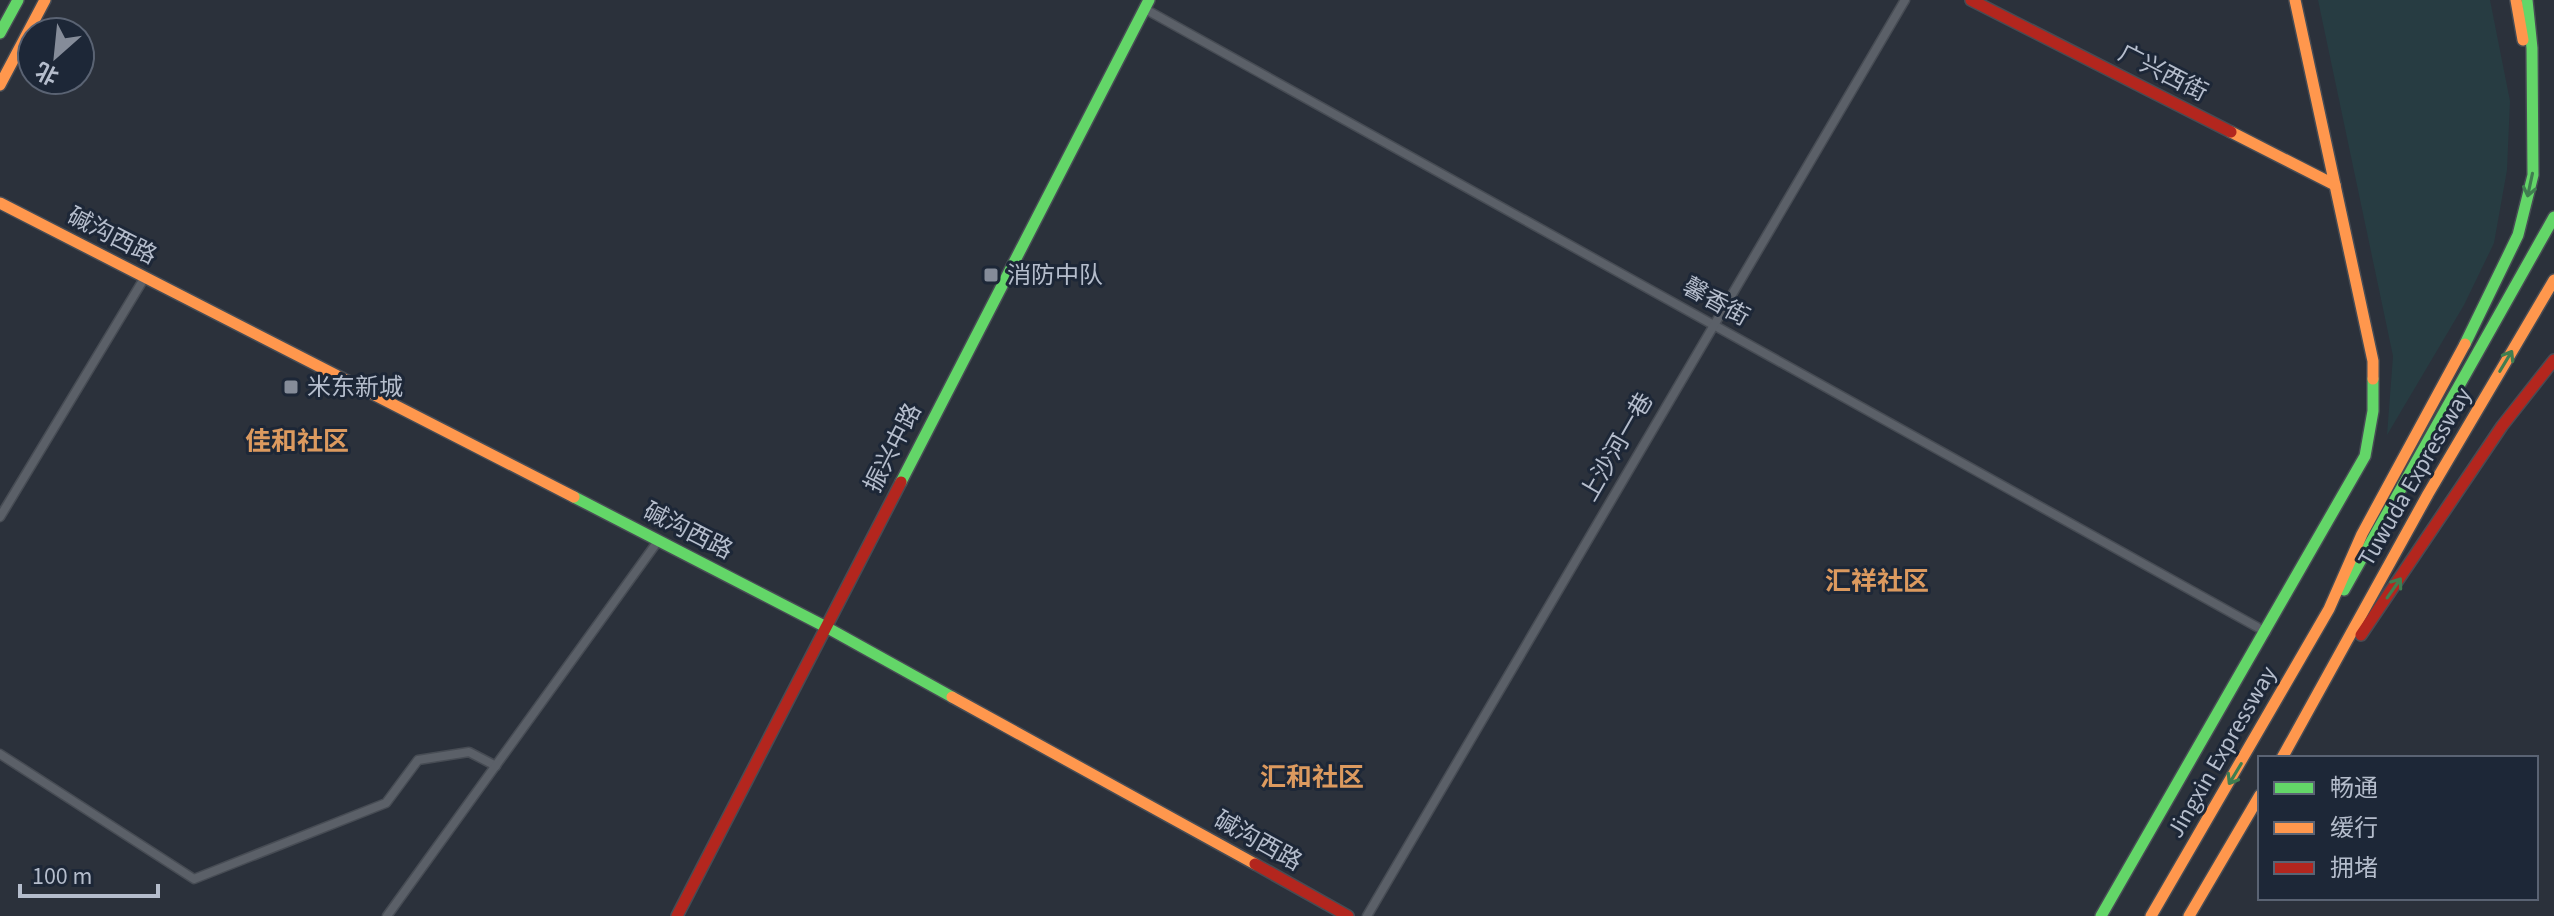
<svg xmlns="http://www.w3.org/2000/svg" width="2554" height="916" font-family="'Source Sans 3','Noto Sans SC',sans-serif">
<rect width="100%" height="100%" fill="#2b313b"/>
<polygon fill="#273c42" points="2318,0 2490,0 2510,101 2507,170 2494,243 2464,305 2387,435 2393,356"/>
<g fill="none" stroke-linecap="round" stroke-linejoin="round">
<g stroke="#474c54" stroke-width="11">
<g id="street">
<polyline points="1145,9 2266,632"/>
<polyline points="0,517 145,277"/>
<polyline points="0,754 194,879 386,803 418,760 469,752 496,766"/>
<polyline points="387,916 658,541"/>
<polyline points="1367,916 1905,0"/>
</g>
</g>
<g stroke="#474c54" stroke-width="14">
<g id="fast">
<polyline points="0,33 18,0"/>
<polyline points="2465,344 2518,235 2533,175 2532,48 2527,0"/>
<polyline points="901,482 1149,0"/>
<polyline points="574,497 826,627 952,697"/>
<polyline points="2344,590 2554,217"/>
<polyline points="2101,916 2365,456 2373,411 2373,379"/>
</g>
</g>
<g stroke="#474c54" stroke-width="14">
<g id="slow">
<polyline points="2295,0 2373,361 2373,379"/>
<polyline points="2516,0 2523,40"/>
<polyline points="0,85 45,0"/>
<polyline points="2231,132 2335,185"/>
<polyline points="0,203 574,497"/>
<polyline points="952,697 1255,864"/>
<polyline points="2282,758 2428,494 2554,280"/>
<polyline points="2151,916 2329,609 2362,534 2465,344"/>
<polyline points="2189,916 2260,795"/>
</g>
</g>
<g stroke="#474c54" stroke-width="14">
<g id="jam">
<polyline points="1971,0 2231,132"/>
<polyline points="2361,635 2502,426 2554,360"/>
<polyline points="1255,864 1348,916"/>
<polyline points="677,916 901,482"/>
</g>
</g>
<use href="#street" stroke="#5b6068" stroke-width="8"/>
<use href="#fast" stroke="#63d668" stroke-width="11"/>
<use href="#slow" stroke="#ff974d" stroke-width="11"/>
<use href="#jam" stroke="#b3261e" stroke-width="11"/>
</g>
<defs><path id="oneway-shaft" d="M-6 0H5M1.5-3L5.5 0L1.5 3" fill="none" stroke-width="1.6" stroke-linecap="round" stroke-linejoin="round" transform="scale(2)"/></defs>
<g stroke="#407e50">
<use href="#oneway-shaft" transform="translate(2530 185) rotate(102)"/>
<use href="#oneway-shaft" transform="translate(2506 361) rotate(-59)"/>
<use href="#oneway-shaft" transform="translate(2394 588) rotate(-55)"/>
<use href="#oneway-shaft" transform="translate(2235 774) rotate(121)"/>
</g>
<g fill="#858c99" stroke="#1d2737" stroke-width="3">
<rect x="983" y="267" width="16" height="16" rx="4"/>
<rect x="283" y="379" width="16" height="16" rx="4"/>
</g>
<g text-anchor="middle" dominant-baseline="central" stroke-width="6" stroke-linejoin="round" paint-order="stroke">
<g font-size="24" fill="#b5bdcc" stroke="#1d2737">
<text transform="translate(2163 73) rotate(27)">广兴西街</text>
<text transform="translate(112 236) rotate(27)">碱沟西路</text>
<text transform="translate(1716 302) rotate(29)">馨香街</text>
<text transform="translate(1617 447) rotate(-60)">上沙河一巷</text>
<text transform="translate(893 448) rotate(-63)">振兴中路</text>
<text transform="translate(2415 477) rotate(-60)">Tuwuda Expressway</text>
<text transform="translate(688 531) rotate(27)">碱沟西路</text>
<text transform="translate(2222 752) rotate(-60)">Jingxin Expressway</text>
<text transform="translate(1258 841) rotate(29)">碱沟西路</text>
</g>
<g font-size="24" fill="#b5bdcc" stroke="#1d2737" text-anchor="start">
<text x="1007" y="275">消防中队</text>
<text x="307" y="387">米东新城</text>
</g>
<g font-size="26" font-weight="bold" fill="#dc9a5f" stroke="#1d2737">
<text x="297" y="441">佳和社区</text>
<text x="1877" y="581">汇祥社区</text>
<text x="1312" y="777">汇和社区</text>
</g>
</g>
<rect x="2258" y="756" width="280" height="144" fill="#1d2737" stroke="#5a6373" stroke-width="2"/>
<rect x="2274" y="782" width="40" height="12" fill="#63d668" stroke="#5a6373" stroke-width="2"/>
<text x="2330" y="796" font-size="24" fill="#b5bdcc">畅通</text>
<rect x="2274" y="822" width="40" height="12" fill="#ff974d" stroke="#5a6373" stroke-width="2"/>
<text x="2330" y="836" font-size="24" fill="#b5bdcc">缓行</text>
<rect x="2274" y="862" width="40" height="12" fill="#b3261e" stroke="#5a6373" stroke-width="2"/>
<text x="2330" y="876" font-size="24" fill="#b5bdcc">拥堵</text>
<g transform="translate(56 56) rotate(207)"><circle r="38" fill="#1d2737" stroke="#5a6373" stroke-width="2"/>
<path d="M0-6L14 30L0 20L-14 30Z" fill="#858c99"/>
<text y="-12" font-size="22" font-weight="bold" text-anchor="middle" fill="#b5bdcc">北</text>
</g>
<path d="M20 884v12h138v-12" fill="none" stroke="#b5bdcc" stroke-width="4"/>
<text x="32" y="884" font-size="24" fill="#b5bdcc" stroke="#1d2737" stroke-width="6" paint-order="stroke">100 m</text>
</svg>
